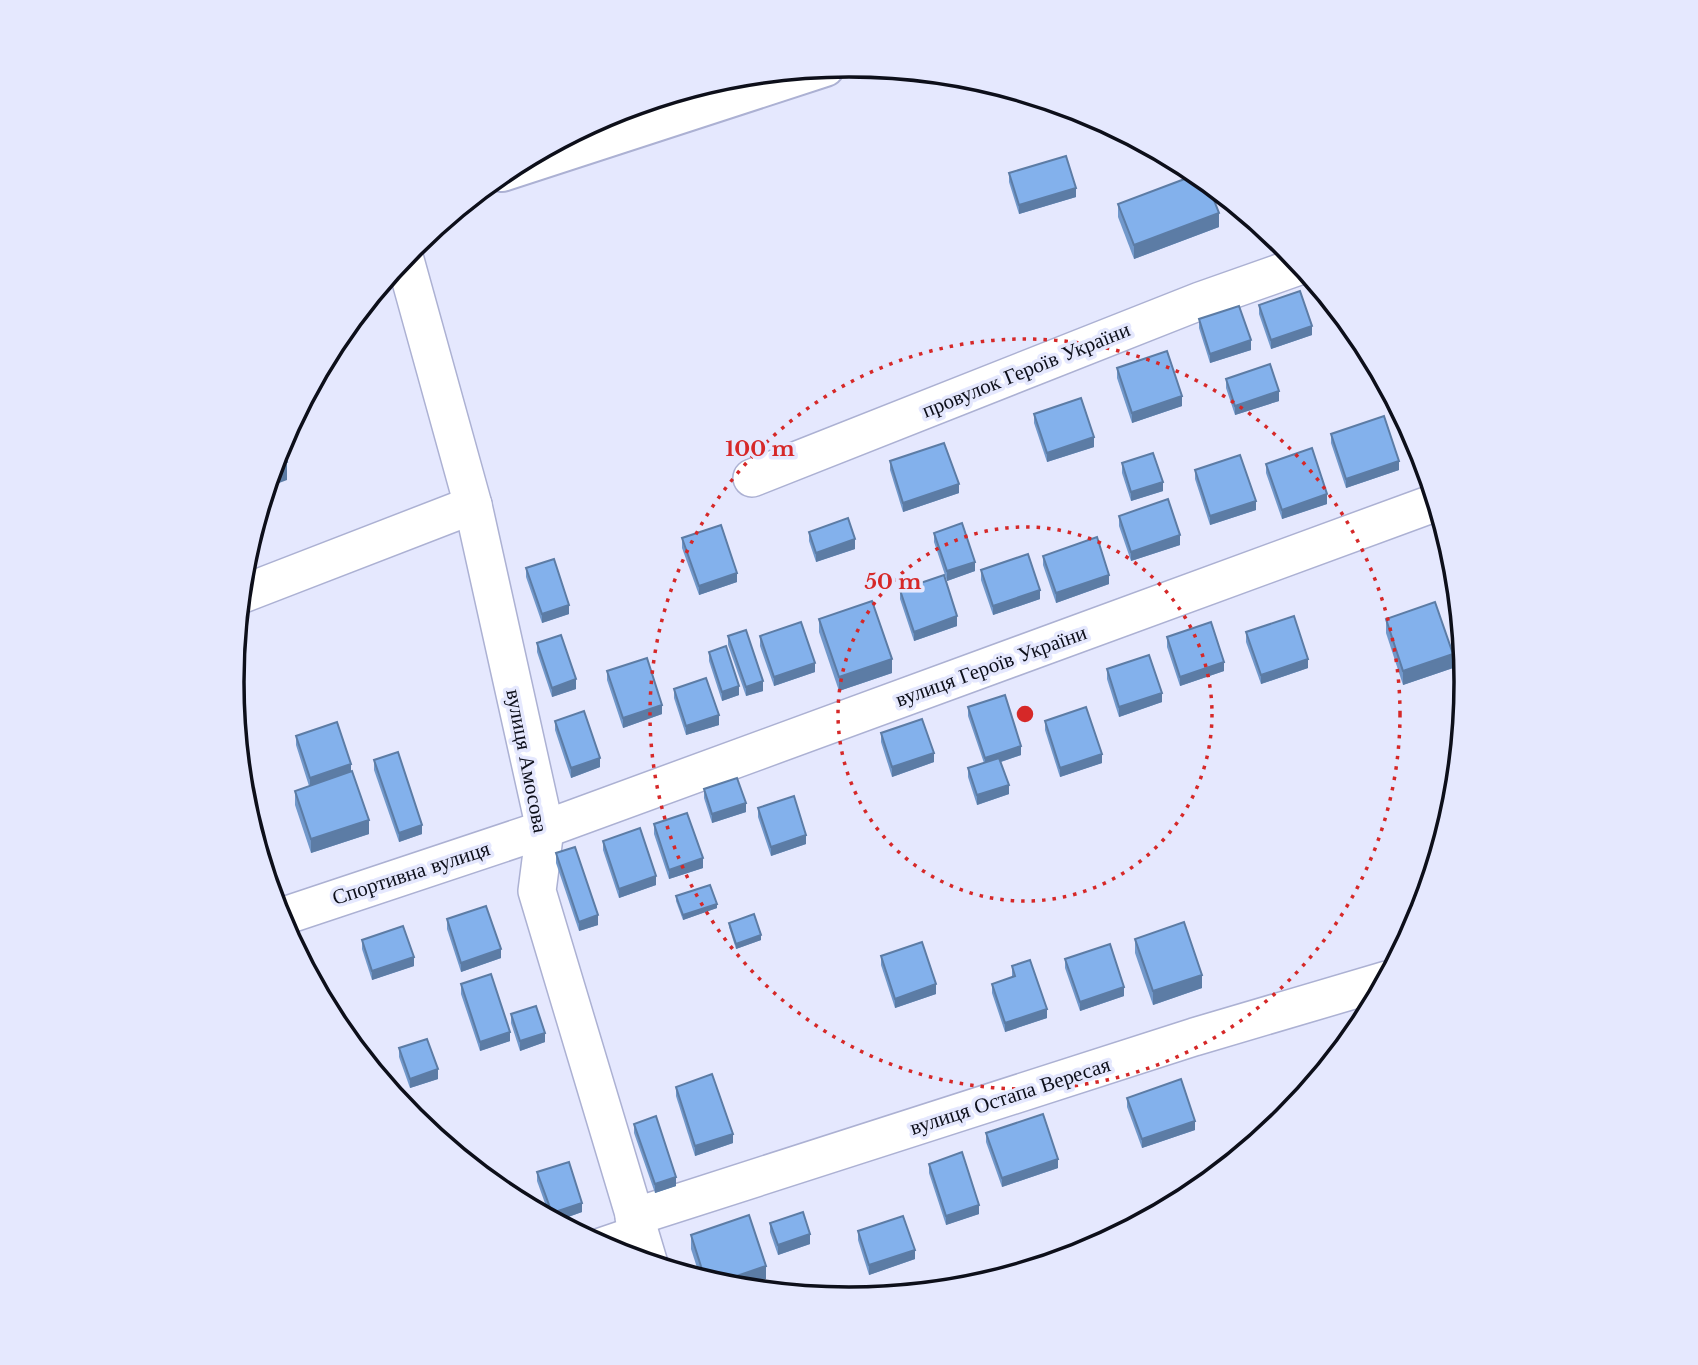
<svg xmlns="http://www.w3.org/2000/svg" width="1698" height="1365" font-family="'Libre Baskerville',serif">
<rect width="100%" height="100%" fill="#e5e8fe"/>
<g fill="none" stroke-linecap="round" stroke-linejoin="round">
<g stroke="#acb1d3" stroke-width="40">
<g id="minor">
<polyline points="404,256 473,505 545,829 537,891 649,1264"/>
<polyline points="752,478 1200,301 1302,265"/>
<polyline points="240,595 473,505"/>
<polyline points="278,918 545,829 1437,502"/>
<polyline points="634,1217 1194,1037 1387,980"/>
<polyline points="601,1247 639,1234"/>
</g>
</g>
<g stroke="#acb1d3" stroke-width="42">
<polyline id="highway" points="502,172 825,67"/>
</g>
<use href="#minor" stroke="#fff" stroke-width="37"/>
<use href="#highway" stroke="#fff" stroke-width="38"/>
</g>
<g fill="#7198cb">
<polygon points="1009,173 1076,197 1019,214 1009,182"/>
<polygon points="1118,204 1219,227 1134,259 1118,217"/>
<polygon points="1259,305 1312,335 1271,349 1259,314"/>
<polygon points="1199,319 1251,350 1210,363 1199,328"/>
<polygon points="1117,368 1182,406 1132,423 1117,378"/>
<polygon points="1226,379 1279,401 1235,415 1226,388"/>
<polygon points="1034,414 1094,447 1047,462 1034,423"/>
<polygon points="1331,434 1399,470 1346,488 1331,443"/>
<polygon points="890,461 959,493 903,512 890,470"/>
<polygon points="1122,463 1163,491 1131,501 1122,473"/>
<polygon points="1266,464 1327,504 1282,519 1266,473"/>
<polygon points="1195,470 1256,510 1210,525 1195,479"/>
<polygon points="1119,516 1180,545 1131,561 1119,526"/>
<polygon points="809,532 855,549 816,562 809,541"/>
<polygon points="934,533 975,571 947,581 934,542"/>
<polygon points="682,538 737,582 699,595 682,548"/>
<polygon points="1043,556 1109,584 1056,603 1043,565"/>
<polygon points="526,568 569,614 542,623 526,577"/>
<polygon points="981,570 1040,599 993,615 981,580"/>
<polygon points="900,590 957,626 914,641 900,599"/>
<polygon points="819,619 892,673 839,691 819,632"/>
<polygon points="1386,619 1453,668 1403,685 1386,633"/>
<polygon points="1246,632 1308,668 1261,684 1246,642"/>
<polygon points="728,636 763,691 746,696 728,645"/>
<polygon points="760,636 815,672 774,686 760,646"/>
<polygon points="1167,637 1224,671 1180,686 1167,647"/>
<polygon points="537,643 576,689 552,697 537,652"/>
<polygon points="709,652 739,695 722,701 709,661"/>
<polygon points="1107,669 1162,702 1119,717 1107,679"/>
<polygon points="607,671 662,714 623,728 607,680"/>
<polygon points="674,689 719,725 686,735 674,698"/>
<polygon points="968,707 1021,755 1001,762 1009,794 977,805 968,777 968,768 984,763 968,716"/>
<polygon points="555,721 600,767 571,778 555,730"/>
<polygon points="1045,721 1102,763 1060,777 1045,730"/>
<polygon points="881,733 934,762 892,777 881,742"/>
<polygon points="296,736 351,772 369,834 311,853 295,805 295,791 309,786 296,745"/>
<polygon points="374,760 422,834 399,842 374,770"/>
<polygon points="704,789 746,812 712,823 704,798"/>
<polygon points="758,808 806,844 771,856 758,817"/>
<polygon points="654,824 703,868 669,879 654,834"/>
<polygon points="603,841 656,885 619,898 603,850"/>
<polygon points="556,853 598,925 579,931 556,863"/>
<polygon points="676,896 717,908 683,920 676,901"/>
<polygon points="447,919 501,958 461,972 447,929"/>
<polygon points="729,923 761,940 736,949 729,927"/>
<polygon points="1135,939 1202,988 1153,1005 1135,953"/>
<polygon points="362,940 414,966 372,980 362,949"/>
<polygon points="881,956 936,994 895,1008 881,965"/>
<polygon points="1065,959 1124,996 1080,1011 1065,968"/>
<polygon points="1012,966 1047,1018 1005,1032 992,993 992,984 1012,977"/>
<polygon points="461,984 510,1041 480,1051 461,994"/>
<polygon points="511,1014 545,1042 520,1051 511,1023"/>
<polygon points="399,1048 438,1079 410,1088 399,1057"/>
<polygon points="676,1087 733,1143 695,1156 676,1096"/>
<polygon points="1127,1098 1195,1130 1142,1148 1127,1107"/>
<polygon points="634,1124 676,1186 655,1193 634,1133"/>
<polygon points="986,1133 1058,1168 1002,1187 986,1142"/>
<polygon points="929,1164 979,1214 946,1225 929,1173"/>
<polygon points="537,1172 582,1212 554,1222 551,1220 537,1181"/>
<polygon points="770,1223 810,1244 778,1255 770,1232"/>
<polygon points="858,1231 915,1259 869,1275 858,1240"/>
<polygon points="691,1235 766,1279 728,1288 701,1280 691,1249"/>
</g>
<g fill="#5c7ca5">
<polygon points="1076,188 1076,197 1019,214 1019,205"/>
<polygon points="1219,213 1219,227 1134,259 1134,245"/>
<polygon points="1312,326 1312,335 1271,349 1271,340"/>
<polygon points="1251,340 1251,350 1210,363 1210,354"/>
<polygon points="1279,391 1279,401 1235,415 1235,406"/>
<polygon points="1182,396 1182,406 1132,423 1132,413"/>
<polygon points="1094,437 1094,447 1047,462 1047,453"/>
<polygon points="1399,461 1399,470 1346,488 1346,479"/>
<polygon points="287,462 287,480 266,488 272,468"/>
<polygon points="1163,482 1163,491 1131,501 1131,492"/>
<polygon points="959,484 959,493 903,512 903,503"/>
<polygon points="1327,494 1327,504 1282,519 1282,510"/>
<polygon points="1256,501 1256,510 1210,525 1210,516"/>
<polygon points="1180,535 1180,545 1131,561 1131,552"/>
<polygon points="855,539 855,549 816,562 816,553"/>
<polygon points="975,562 975,571 947,581 947,571"/>
<polygon points="737,573 737,582 699,595 699,586"/>
<polygon points="1109,575 1109,584 1056,603 1056,593"/>
<polygon points="1040,590 1040,599 993,615 993,606"/>
<polygon points="569,605 569,614 542,623 542,614"/>
<polygon points="957,616 957,626 914,641 914,632"/>
<polygon points="1453,654 1453,668 1403,685 1403,671"/>
<polygon points="892,659 892,673 839,691 839,677"/>
<polygon points="1308,659 1308,668 1261,684 1261,675"/>
<polygon points="1224,662 1224,671 1180,686 1180,677"/>
<polygon points="815,663 815,672 774,686 774,677"/>
<polygon points="576,679 576,689 552,697 552,688"/>
<polygon points="763,681 763,691 746,696 746,687"/>
<polygon points="739,686 739,695 722,701 722,692"/>
<polygon points="1162,693 1162,702 1119,717 1119,707"/>
<polygon points="662,705 662,714 623,728 623,718"/>
<polygon points="719,715 719,725 686,735 686,726"/>
<polygon points="1021,746 1021,755 985,767 985,758"/>
<polygon points="934,753 934,762 892,777 892,767"/>
<polygon points="1102,754 1102,763 1060,777 1060,768"/>
<polygon points="600,758 600,767 571,778 571,768"/>
<polygon points="351,764 351,773 310,787 310,778"/>
<polygon points="1009,785 1009,794 977,805 977,795"/>
<polygon points="746,803 746,812 712,823 712,814"/>
<polygon points="369,820 369,834 311,853 311,839"/>
<polygon points="422,825 422,834 399,842 399,833"/>
<polygon points="806,835 806,844 771,856 771,847"/>
<polygon points="703,858 703,868 669,879 669,870"/>
<polygon points="656,876 656,885 619,898 619,889"/>
<polygon points="717,904 717,908 683,920 683,915"/>
<polygon points="598,915 598,925 579,931 579,922"/>
<polygon points="761,935 761,940 736,949 736,944"/>
<polygon points="501,949 501,958 461,972 461,963"/>
<polygon points="414,957 414,966 372,980 372,971"/>
<polygon points="1202,975 1202,988 1153,1005 1153,991"/>
<polygon points="936,984 936,994 895,1008 895,999"/>
<polygon points="1124,987 1124,996 1080,1011 1080,1002"/>
<polygon points="1047,1009 1047,1018 1005,1032 1005,1023"/>
<polygon points="510,1032 510,1041 480,1051 480,1042"/>
<polygon points="545,1033 545,1042 520,1051 520,1041"/>
<polygon points="438,1069 438,1079 410,1088 410,1079"/>
<polygon points="1195,1121 1195,1130 1142,1148 1142,1139"/>
<polygon points="733,1134 733,1143 695,1156 695,1146"/>
<polygon points="1058,1159 1058,1168 1002,1187 1002,1178"/>
<polygon points="676,1177 676,1186 655,1193 655,1184"/>
<polygon points="582,1203 582,1212 554,1222 552,1221 552,1213"/>
<polygon points="979,1205 979,1214 946,1225 946,1216"/>
<polygon points="810,1234 810,1244 778,1255 778,1245"/>
<polygon points="915,1250 915,1259 869,1275 869,1265"/>
<polygon points="766,1266 766,1279 737,1289 728,1288 713,1284"/>
</g>
<g fill="#83b1ec" stroke="#5c7ca5" stroke-width="2">
<polygon points="1066,156 1076,188 1019,205 1009,173"/>
<polygon points="1198,174 1206,180 1219,213 1134,245 1118,204"/>
<polygon points="1300,291 1312,326 1271,340 1259,305"/>
<polygon points="1239,306 1251,340 1210,354 1199,319"/>
<polygon points="1167,351 1182,396 1132,413 1117,368"/>
<polygon points="1270,364 1279,391 1235,406 1226,379"/>
<polygon points="1081,398 1094,437 1047,453 1034,414"/>
<polygon points="1384,416 1399,461 1346,479 1331,434"/>
<polygon points="280,442 287,462 272,468 278,446"/>
<polygon points="944,443 959,484 903,503 890,461"/>
<polygon points="1312,448 1327,494 1282,510 1266,464"/>
<polygon points="1153,453 1163,482 1131,492 1122,463"/>
<polygon points="1240,455 1256,501 1210,516 1195,470"/>
<polygon points="1168,499 1180,535 1131,552 1119,516"/>
<polygon points="848,518 855,539 816,553 809,532"/>
<polygon points="962,523 975,562 947,571 934,533"/>
<polygon points="721,525 737,573 699,586 682,538"/>
<polygon points="1097,537 1109,575 1056,593 1043,556"/>
<polygon points="1028,554 1040,590 993,606 981,570"/>
<polygon points="554,559 569,605 542,614 526,568"/>
<polygon points="944,575 957,616 914,632 900,590"/>
<polygon points="872,601 892,659 839,677 819,619"/>
<polygon points="1435,602 1453,654 1403,671 1386,619"/>
<polygon points="1294,616 1308,659 1261,675 1246,632"/>
<polygon points="801,622 815,663 774,677 760,636"/>
<polygon points="1211,622 1224,662 1180,677 1167,637"/>
<polygon points="746,630 763,681 746,687 728,636"/>
<polygon points="561,635 576,679 552,688 537,643"/>
<polygon points="726,646 739,686 722,692 709,652"/>
<polygon points="1149,655 1162,693 1119,707 1107,669"/>
<polygon points="647,658 662,705 623,718 607,671"/>
<polygon points="706,678 719,715 686,726 674,689"/>
<polygon points="1005,695 1021,746 985,758 968,707"/>
<polygon points="1086,707 1102,754 1060,768 1045,721"/>
<polygon points="584,711 600,758 571,768 555,721"/>
<polygon points="922,719 934,753 892,767 881,733"/>
<polygon points="337,722 351,764 310,778 296,736"/>
<polygon points="398,752 422,825 399,833 374,760"/>
<polygon points="999,758 1009,785 977,795 968,768"/>
<polygon points="352,771 369,820 311,839 295,791"/>
<polygon points="737,778 746,803 712,814 704,789"/>
<polygon points="794,796 806,835 771,847 758,808"/>
<polygon points="687,813 703,858 669,870 654,824"/>
<polygon points="640,828 656,876 619,889 603,841"/>
<polygon points="575,847 598,915 579,922 556,853"/>
<polygon points="710,885 717,904 683,915 676,896"/>
<polygon points="486,906 501,949 461,963 447,919"/>
<polygon points="754,914 761,935 736,944 729,923"/>
<polygon points="1184,922 1202,975 1153,991 1135,939"/>
<polygon points="403,926 414,957 372,971 362,940"/>
<polygon points="922,942 936,984 895,999 881,956"/>
<polygon points="1110,944 1124,987 1080,1002 1065,959"/>
<polygon points="1030,960 1047,1009 1005,1023 992,984 1015,976 1012,966"/>
<polygon points="491,974 510,1032 480,1042 461,984"/>
<polygon points="536,1006 545,1033 520,1041 511,1014"/>
<polygon points="427,1039 438,1069 410,1079 399,1048"/>
<polygon points="712,1074 733,1134 695,1146 676,1087"/>
<polygon points="1181,1079 1195,1121 1142,1139 1127,1098"/>
<polygon points="394,1092 397,1101 391,1093"/>
<polygon points="1043,1114 1058,1159 1002,1178 986,1133"/>
<polygon points="656,1116 676,1177 655,1184 634,1124"/>
<polygon points="962,1152 979,1205 946,1216 929,1164"/>
<polygon points="569,1162 582,1203 552,1213 537,1172"/>
<polygon points="803,1212 810,1234 778,1245 770,1223"/>
<polygon points="749,1215 766,1266 713,1284 706,1282 691,1235"/>
<polygon points="903,1216 915,1250 869,1265 858,1231"/>
</g>
<g fill="none" stroke="#d62828" stroke-width="3.5" stroke-dasharray="3.5 7">
<circle cx="1025" cy="714" r="187"/>
<circle cx="1025" cy="714" r="375"/>
</g>
<g text-anchor="middle" dominant-baseline="central" stroke-width="7" stroke-linejoin="round" paint-order="stroke">
<g font-size="21" fill="#0d0f1a" stroke="#e5e8fe">
<text transform="translate(1026 370) rotate(-22)">провулок Героїв України</text>
<text transform="translate(991 666) rotate(-20)">вулиця Героїв України</text>
<text transform="translate(527 761) rotate(79)">вулиця Амосова</text>
<text transform="translate(411 873) rotate(-18)">Спортивна вулиця</text>
<text transform="translate(1010 1096) rotate(-18)">вулиця Остапа Вересая</text>
</g>
</g>
<path d="M0 0H1698V1365H0ZM244 682a605 605 0 1 1 1210 0a605 605 0 1 1-1210 0Z" fill="#e5e8fe" fill-rule="evenodd"/>
<path fill="none" stroke="#0d0f1a" stroke-width="3.5" d="M244 682a605 605 0 1 1 1210 0a605 605 0 1 1-1210 0Z"/>
<circle cx="1025" cy="714" r="10" fill="#d62828" stroke="#e5e8fe" stroke-width="3.5"/>
<g font-size="21" text-anchor="middle" font-weight="bold" fill="#d62828" stroke="#e5e8fe" stroke-width="7" stroke-linejoin="round" paint-order="stroke">
<text x="760" y="456">100 m</text>
<text x="893" y="589">50 m</text>
</g>
</svg>
